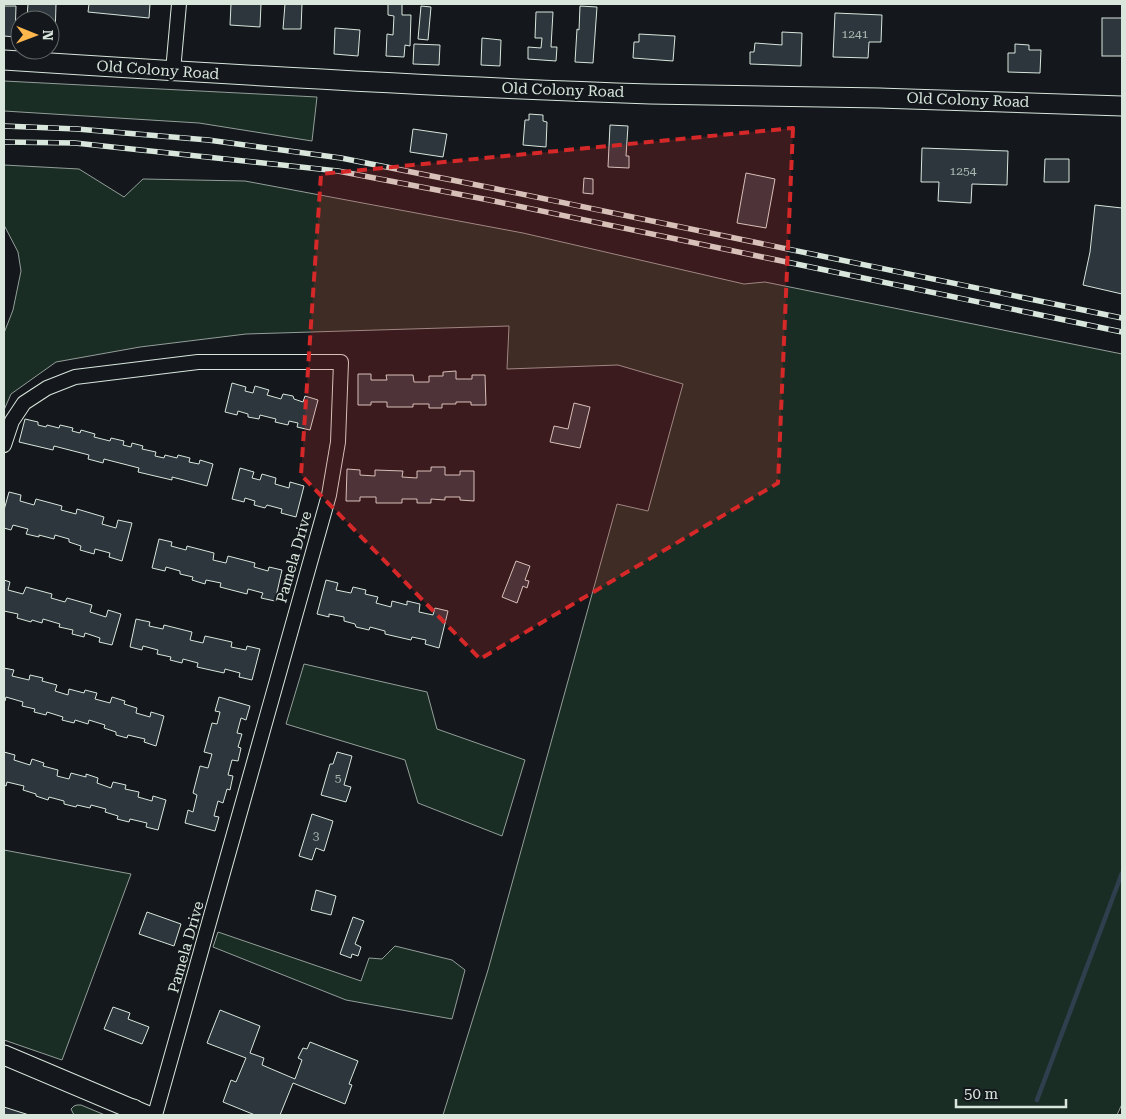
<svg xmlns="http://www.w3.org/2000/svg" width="1126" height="1119" font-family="'Roboto Serif',serif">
<rect width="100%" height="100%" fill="#14181c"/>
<g fill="#1a2d24" stroke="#939e99">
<polygon points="4,81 317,97 312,141 199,123 4,111"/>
<polygon points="4,165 79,169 124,197 143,179 245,181 523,233 744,284 765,282 1122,354 1122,1104 1117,1115 443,1115 488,970 617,504 648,511 683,384 618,365 507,369 509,326 246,334 140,347 56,362 11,394 4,410 4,333 13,310 21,271 18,252 4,225"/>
<polygon points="304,664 427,692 437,729 525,760 502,836 418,803 405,760 286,724"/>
<polygon points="4,850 131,874 62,1060 4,1040"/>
<polygon points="218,932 361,981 369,958 382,959 395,946 452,960 465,970 452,1019 346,1000 213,947"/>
<polygon points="77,1105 81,1105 105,1115 74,1115 71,1109 74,1106"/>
</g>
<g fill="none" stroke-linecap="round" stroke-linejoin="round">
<polyline stroke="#2f3f4d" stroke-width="4.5" points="1037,1100 1122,873"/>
</g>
<g fill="#2c363c" stroke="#d8e6dc">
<polygon points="28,4 56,4 55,37 50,36 50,20 27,18"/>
<polygon points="89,4 150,4 149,18 88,12"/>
<polygon points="231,4 261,4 260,27 230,25"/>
<polygon points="285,4 302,4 301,29 283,29"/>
<polygon points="388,4 402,4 402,15 411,15 410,46 405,45 404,57 386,56 387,34 393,35 394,16 388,15"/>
<polygon points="4,6 16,6 15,37 4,36"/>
<polygon points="421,6 431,7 428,40 418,39"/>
<polygon points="580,6 597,7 593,63 575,62 577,29 579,30"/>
<polygon points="536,12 553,12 551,47 557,47 556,61 528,59 528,47 541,48 542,38 535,38"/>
<polygon points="835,13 882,15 881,42 869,42 868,58 833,57"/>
<rect x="1102" y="18" width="20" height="38"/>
<polygon points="335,28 360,30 358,56 334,54"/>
<polygon points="782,32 802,33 801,66 750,64 750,52 754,52 755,43 782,45"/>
<polygon points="639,34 675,36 673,61 633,58 634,42 639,42"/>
<polygon points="482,38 501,40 500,66 481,65"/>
<polygon points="414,44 440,45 439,65 413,64"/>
<polygon points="1015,44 1029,45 1029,50 1041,50 1040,73 1008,72 1008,53 1015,53"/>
<polygon points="529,114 543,115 543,121 547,122 546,147 523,145 525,120 529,120"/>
<polygon points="610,125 628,126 626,156 629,156 629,168 608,167"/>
<polygon points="413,129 447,134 443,157 410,152"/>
<polygon points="922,148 1008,151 1007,185 972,184 971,203 938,201 939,182 921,182"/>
<polygon points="1045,159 1069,159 1069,182 1044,182"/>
<polygon points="746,173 775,179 766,228 737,223"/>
<polygon points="584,178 593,179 593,194 583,193"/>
<polygon points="1095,205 1122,208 1122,294 1083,285 1090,252"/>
<polygon points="456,371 456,379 472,379 472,375 485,375 486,405 471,405 471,402 456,402 456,404 442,404 442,408 429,408 429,404 413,404 413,407 387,407 387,402 371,402 371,405 358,405 358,374 371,374 371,380 387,380 386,375 413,375 414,382 429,382 429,376 443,376 443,372"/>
<polygon points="232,383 246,387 245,391 253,393 255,386 269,390 267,395 281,399 283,394 293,396 294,399 303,402 305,396 318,400 310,430 297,427 298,423 289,421 288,425 275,422 276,419 260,415 259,419 248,417 248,414 238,411 237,415 225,412"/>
<polygon points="574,403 590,407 580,448 550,442 554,426 568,429"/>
<polygon points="25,419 38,422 38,425 46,427 47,425 59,428 60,425 73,428 72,431 80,433 81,430 95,434 94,437 110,441 111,438 124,441 123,445 131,447 132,443 143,446 142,449 156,452 155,456 164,458 165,455 177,458 178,455 190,458 189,462 199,464 200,460 213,464 207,486 172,477 172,480 138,472 139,468 104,459 103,463 88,459 89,455 54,446 53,450 19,442"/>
<polygon points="431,467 445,467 445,475 460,475 460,471 474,471 474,501 460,500 460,497 445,497 445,500 431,499 431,503 417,503 417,499 402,499 402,503 376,503 376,497 360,497 360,501 346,501 347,469 360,470 360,475 375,476 375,470 403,471 402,477 417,478 417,471 431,471"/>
<polygon points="240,468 254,472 252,478 260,480 262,474 276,478 275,484 289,488 290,482 304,486 296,517 281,513 282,509 267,505 265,508 254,505 255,501 245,498 244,502 232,499"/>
<polygon points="9,492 21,495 20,501 34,505 36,499 62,506 61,510 76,514 77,509 104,517 102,524 116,528 118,520 132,523 122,561 109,557 110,553 95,549 94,554 80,550 81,546 69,542 69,539 55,535 54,539 39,535 39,537 26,534 28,529 13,525 11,530 4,528 4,510"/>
<polygon points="159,539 172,542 171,546 186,550 187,546 214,553 213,560 226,563 228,556 255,563 254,567 268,571 269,567 282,570 275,601 261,598 263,593 248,589 247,594 220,587 221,583 206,580 205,584 192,580 193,577 180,574 180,571 166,567 165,571 152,568"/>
<polygon points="516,561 530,566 525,580 529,581 527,588 523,586 517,603 502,597"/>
<polygon points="4,580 10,582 8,590 23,594 26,587 52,594 51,598 65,602 67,598 92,605 90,612 106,617 108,610 121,614 112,645 99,642 100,638 85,633 84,637 72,634 73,630 59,627 60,624 43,619 42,623 32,620 31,622 17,618 18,614 4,611"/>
<polygon points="326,580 338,583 336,590 351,593 353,587 366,590 365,594 378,597 376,603 391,607 392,601 407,605 407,601 420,604 419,612 433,615 435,608 448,611 439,648 425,644 426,640 412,637 411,640 385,634 385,631 370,627 369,630 356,627 355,624 344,621 344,617 329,614 329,617 317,614"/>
<polygon points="136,619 150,622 149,626 163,629 164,625 192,632 190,640 203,643 205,636 232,642 231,647 246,650 247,646 260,649 252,680 239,677 240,673 225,669 224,673 197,667 198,663 183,659 182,663 170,660 171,657 157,654 158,650 143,646 142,650 130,647"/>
<polygon points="4,668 14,670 12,676 29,680 30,675 43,678 42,681 57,685 55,691 68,695 69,689 84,693 85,690 97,693 95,699 110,703 112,697 125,701 124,704 137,708 136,713 150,717 151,712 164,716 156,746 144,742 145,739 128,735 127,738 116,735 116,732 104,728 105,725 89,720 88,724 75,720 74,723 62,720 63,717 47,712 46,715 34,712 35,709 22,706 23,702 6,697 5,701 4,701"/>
<polygon points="219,697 250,706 246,720 241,718 237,733 242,734 238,747 241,748 238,761 232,760 228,775 233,776 230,790 227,789 223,803 218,801 214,816 219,817 215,831 185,823 188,810 193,812 197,795 193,793 200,766 208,768 212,754 204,752 212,723 217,724 220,712 215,711"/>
<polygon points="4,752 15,755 14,760 30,765 32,759 44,763 43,766 58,770 57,776 69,779 71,773 86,777 86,774 98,778 97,783 111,788 113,782 126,785 125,789 139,792 138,797 152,801 153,796 166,800 158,830 146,827 147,823 130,819 129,822 117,819 118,816 105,812 106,809 91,805 90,808 77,805 76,807 64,804 64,801 49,797 48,800 36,796 36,794 23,790 24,786 7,782 6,786 4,785"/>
<polygon points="337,752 352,756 344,785 351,787 346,802 321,795 330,764 333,764"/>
<polygon points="312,814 333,821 324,851 316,848 312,860 299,856"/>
<polygon points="316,890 336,896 331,915 311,910"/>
<polygon points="147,912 181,924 174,946 139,934"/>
<polygon points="353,917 364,921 355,944 361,947 358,956 352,954 351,958 340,954"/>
<polygon points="113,1007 130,1013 128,1019 149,1027 142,1044 104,1029"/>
<polygon points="220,1010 260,1026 250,1053 264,1058 262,1065 295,1079 302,1060 298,1058 303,1048 307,1049 310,1042 358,1061 349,1084 352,1085 345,1104 293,1083 280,1115 255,1115 223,1102 231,1080 236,1082 246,1058 207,1043"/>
<polygon points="4,1107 29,1115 4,1115"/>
</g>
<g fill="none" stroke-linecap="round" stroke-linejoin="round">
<g stroke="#d8e6dc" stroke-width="16">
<g id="minor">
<polyline points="173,71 179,4"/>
<polyline points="4,445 12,421 24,403 47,388 75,377 198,362 341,362 338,442 329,495 155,1115"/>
</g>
</g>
<g stroke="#d8e6dc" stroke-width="21">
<g id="secondary">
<path d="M 4,60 C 219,74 434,87 650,94 C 727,96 804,96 880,98 C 961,100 1042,103 1122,106"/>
<polyline points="4,1055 146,1115"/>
</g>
</g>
<g stroke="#d8e6dc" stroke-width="23">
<polyline id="primary" points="133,1110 135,1115"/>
</g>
<use href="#minor" stroke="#14181c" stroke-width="14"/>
<use href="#secondary" stroke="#14181c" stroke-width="19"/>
<use href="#primary" stroke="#14181c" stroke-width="21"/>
<g stroke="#d8e6dc" stroke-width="5.5">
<g id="rail">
<polyline points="4,126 77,129 208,140 341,158 492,188 1122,318"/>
<polyline points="4,142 75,143 338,171 489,200 1122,332"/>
</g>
</g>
<use href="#rail" stroke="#14181c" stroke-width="4" stroke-dasharray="11" stroke-linecap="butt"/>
</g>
<path fill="#d62828" fill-opacity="0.2" stroke="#d62828" stroke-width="4" stroke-dasharray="10 6" stroke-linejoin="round" d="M 793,128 L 778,483 L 480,659 L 301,475 L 321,174 Z"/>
<g text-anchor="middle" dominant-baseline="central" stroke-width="4" stroke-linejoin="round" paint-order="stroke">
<g font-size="12" fill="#adbab4">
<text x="855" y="34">1241</text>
<text x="963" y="171">1254</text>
<text x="338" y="778">5</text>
<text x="316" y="836">3</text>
</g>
<g font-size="15" fill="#d8e6dc" stroke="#14181c">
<text transform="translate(158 70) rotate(4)">Old Colony Road</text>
<text transform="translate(563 90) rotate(2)">Old Colony Road</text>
<text transform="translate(968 100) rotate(2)">Old Colony Road</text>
<text transform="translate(294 557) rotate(-74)">Pamela Drive</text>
<text transform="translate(186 947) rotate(-74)">Pamela Drive</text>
</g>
</g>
<rect width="1126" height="1119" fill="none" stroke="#d8e6dc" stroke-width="10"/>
<g transform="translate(35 35) rotate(91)"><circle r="24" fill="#14181c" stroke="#626a69"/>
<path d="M0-4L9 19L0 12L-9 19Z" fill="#ffb74d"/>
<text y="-8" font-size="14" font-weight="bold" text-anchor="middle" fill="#d8e6dc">N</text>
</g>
<path d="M956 1099v8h110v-8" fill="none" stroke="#d8e6dc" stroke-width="2.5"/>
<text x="964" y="1099" font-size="15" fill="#d8e6dc" stroke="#14181c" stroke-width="4" paint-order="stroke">50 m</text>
</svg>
